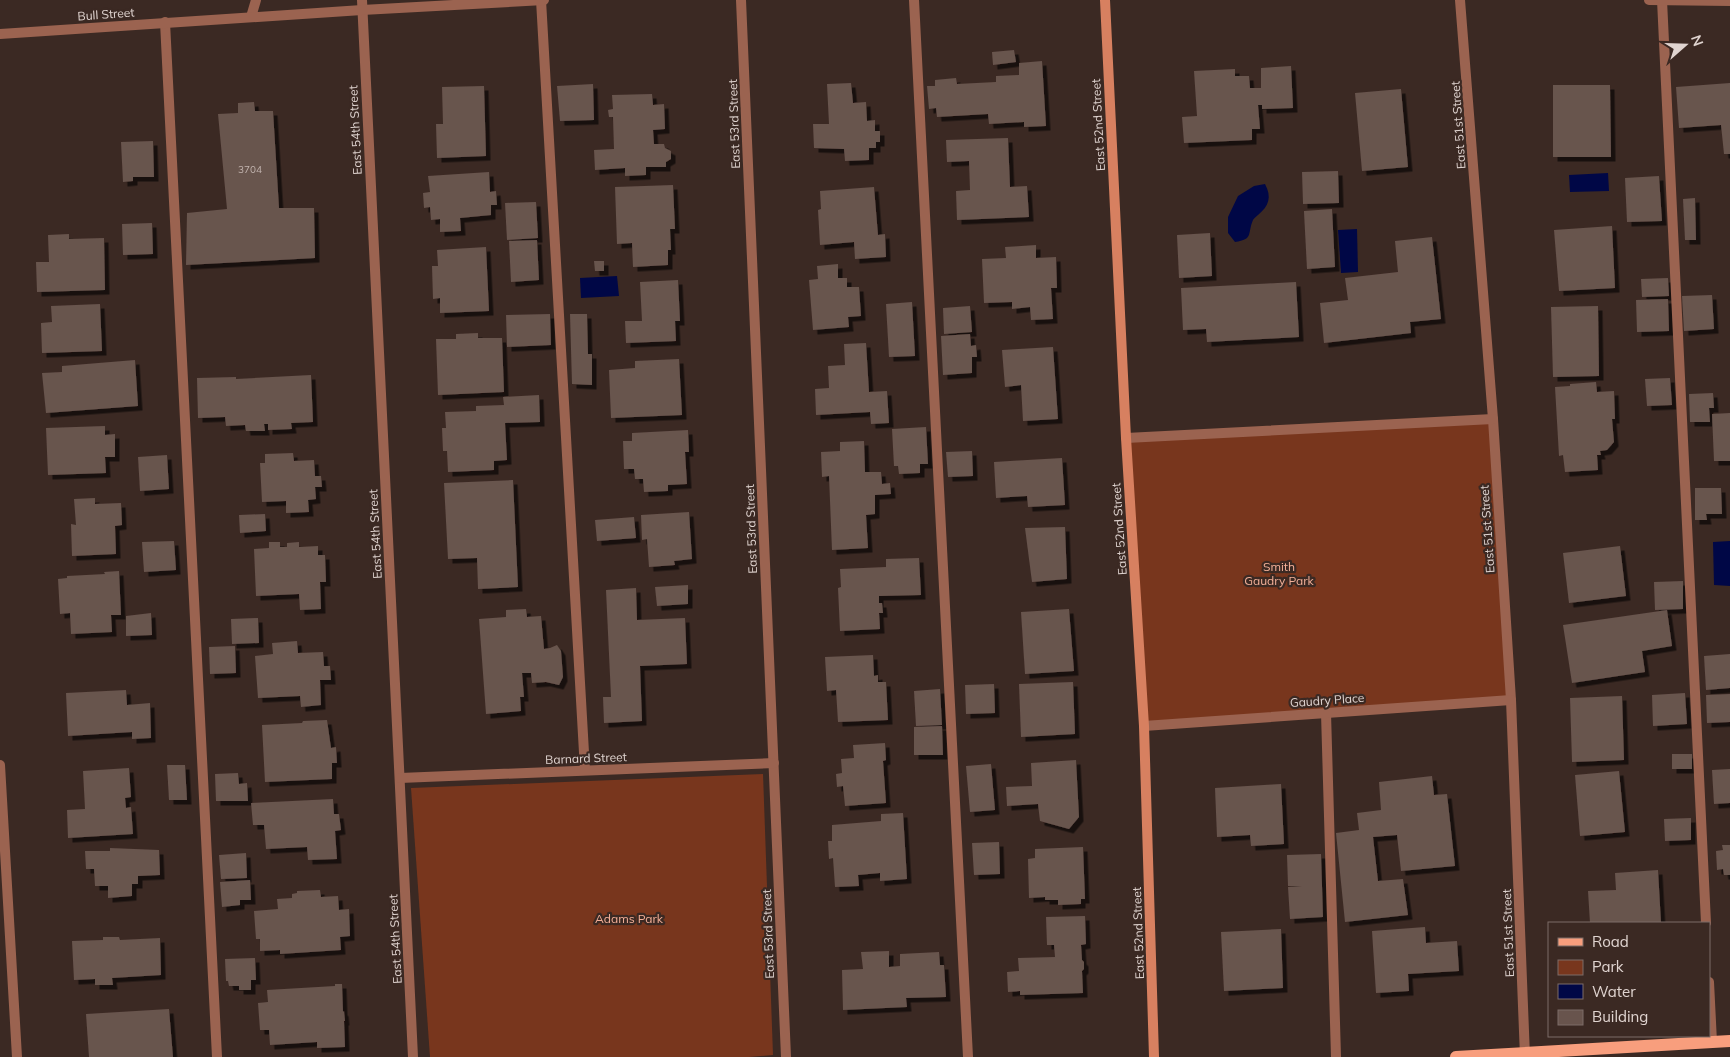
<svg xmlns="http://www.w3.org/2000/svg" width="1730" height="1057" font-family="Mulish,sans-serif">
<defs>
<filter id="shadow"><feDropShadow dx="4.5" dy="4.5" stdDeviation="0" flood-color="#0009"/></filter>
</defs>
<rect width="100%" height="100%" fill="#3b2923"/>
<g fill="#78361d">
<polygon points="1493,419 1511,700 1144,726 1126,438"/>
<polygon points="763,774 773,1055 749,1057 430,1057 411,788"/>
</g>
<g fill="#000746">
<polygon points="1608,173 1609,191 1570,192 1569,175"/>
<path d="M 1265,184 C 1272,197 1269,206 1258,215 C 1256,217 1254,218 1253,220 C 1247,234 1254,239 1235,242 L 1228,233 L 1228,217 L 1238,196 L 1254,186 Z"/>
<polygon points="1357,229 1358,272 1341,273 1338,230"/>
<polygon points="617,276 619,296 581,298 580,278"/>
<polygon points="1730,541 1730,586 1714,585 1713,542"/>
</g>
<g fill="#68544d" filter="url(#shadow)">
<polygon points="1014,50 1016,62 993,65 992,52"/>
<polygon points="1042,61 1046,126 1024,127 1024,122 989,124 988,114 937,117 936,108 929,109 927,86 935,86 935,80 956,78 957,84 996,82 996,76 1019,75 1019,63"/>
<polygon points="1291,66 1293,108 1262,109 1262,105 1258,105 1260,129 1252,129 1252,140 1184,143 1182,117 1197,116 1194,71 1235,69 1235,76 1249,76 1250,88 1261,88 1261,68"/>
<polygon points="851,83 853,103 866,102 867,121 875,120 875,131 880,131 880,142 876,142 876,148 869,148 869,160 845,161 844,149 814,148 813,124 829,124 827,84"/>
<polygon points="1730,83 1730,154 1724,154 1721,125 1679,128 1676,87"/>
<polygon points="593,84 594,120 560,121 557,86"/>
<polygon points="1553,85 1610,85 1611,157 1553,157"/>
<polygon points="484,86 486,156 437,158 436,124 443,124 442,87"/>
<polygon points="1401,89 1408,167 1362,171 1355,93"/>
<polygon points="652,94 653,105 664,104 665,129 653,130 654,144 664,144 665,148 671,151 671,159 666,162 666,167 646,167 646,175 625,176 625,168 595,170 594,150 614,149 613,117 609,117 608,110 613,109 612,95"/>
<polygon points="254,102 255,111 273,111 279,208 314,208 315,258 186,265 187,213 227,209 218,114 238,113 238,103"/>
<polygon points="1008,138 1010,187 1027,186 1029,217 957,220 956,191 970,190 969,161 947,162 946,140"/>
<polygon points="153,141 154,177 133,177 133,181 123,182 121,142"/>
<polygon points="1338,171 1339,203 1303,204 1302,172"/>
<polygon points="489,172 490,192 496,191 497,205 491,205 491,215 460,218 461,231 440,232 440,219 431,220 430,207 424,208 423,193 430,192 428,176"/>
<polygon points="1659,176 1662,221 1627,222 1625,178"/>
<polygon points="673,185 675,229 670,229 671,250 668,250 668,265 633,267 632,243 617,244 615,187"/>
<polygon points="874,187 878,235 885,234 886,257 855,259 854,242 820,245 818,210 821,209 820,191"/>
<polygon points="1695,198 1696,240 1685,240 1683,199"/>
<polygon points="536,202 538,238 507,240 505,203"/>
<polygon points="1332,209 1335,267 1307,269 1304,212 1304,211"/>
<polygon points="152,223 153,254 123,255 122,224"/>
<polygon points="1612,226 1615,288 1559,291 1554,230"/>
<polygon points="1210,233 1212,276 1179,278 1177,235"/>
<polygon points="69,234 69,239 104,238 105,290 37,292 36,262 49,262 48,235"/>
<polygon points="1432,237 1441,319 1410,322 1411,333 1324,343 1320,303 1348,300 1345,278 1398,272 1395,241"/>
<polygon points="537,240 539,280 511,282 509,241"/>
<polygon points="1036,245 1036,258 1056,257 1057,288 1051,288 1053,319 1031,320 1030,307 1012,309 1012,302 984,303 982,259 1006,258 1005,247"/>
<polygon points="486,247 489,311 440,313 440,298 433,299 432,266 438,266 437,250"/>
<polygon points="594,261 604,261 604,271 595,271"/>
<polygon points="838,264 838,278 847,278 847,287 859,287 861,316 848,317 849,327 813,330 809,280 818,279 817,266"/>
<polygon points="1668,278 1669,296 1642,297 1641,279"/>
<polygon points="678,280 680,321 675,321 676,341 626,343 625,321 642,321 640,282"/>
<polygon points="1296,282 1299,337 1207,342 1206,329 1183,330 1181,288"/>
<polygon points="1712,295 1714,329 1684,331 1682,296"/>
<polygon points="1668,299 1669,331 1637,332 1636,300"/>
<polygon points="912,302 915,356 889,357 886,304"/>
<polygon points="100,304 102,351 42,353 41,323 52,322 51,306"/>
<polygon points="970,306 972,332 944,334 943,308"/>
<polygon points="1598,306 1599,376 1553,377 1551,307"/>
<polygon points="550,314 551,345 507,347 506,315"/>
<polygon points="570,314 587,314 588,354 592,354 592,385 572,384"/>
<polygon points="478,333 478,338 502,338 504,392 438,395 436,339 456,339 456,334"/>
<polygon points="970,334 971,346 976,345 977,357 972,357 972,373 943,375 941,336"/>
<polygon points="866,343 869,392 887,391 889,423 871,424 870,412 816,415 815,389 829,388 828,366 845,365 844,344"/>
<polygon points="1053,347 1058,419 1023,421 1021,385 1005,387 1002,350"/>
<polygon points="679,359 682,415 611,418 609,370 635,368 635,361"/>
<polygon points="135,360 138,406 46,413 42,373 62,372 62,366"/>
<polygon points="311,375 313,422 291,423 292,429 268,430 268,424 264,424 265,431 246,431 245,425 226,426 225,417 198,418 197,378 236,377 236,379"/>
<polygon points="1670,378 1672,405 1647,406 1645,379"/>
<polygon points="1596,382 1597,392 1614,391 1615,419 1612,419 1614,442 1607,450 1600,451 1601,455 1597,455 1598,470 1565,472 1563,455 1559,456 1555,387 1570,386 1570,384"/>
<polygon points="1713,393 1714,408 1709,408 1710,422 1690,422 1689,394"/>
<polygon points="539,395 540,422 505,423 507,460 494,461 494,470 448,472 447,451 443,451 442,428 446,428 445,412 476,411 476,406 504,405 503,397"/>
<polygon points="1730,413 1730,461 1714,461 1712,414"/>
<polygon points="105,426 105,435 115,434 115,457 105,457 106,473 48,475 46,428"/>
<polygon points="926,427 928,464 920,464 920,473 899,474 898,466 894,466 892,429"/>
<polygon points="688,430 689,452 685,452 687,484 668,485 668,491 644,492 643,479 635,479 634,469 624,469 623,441 632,441 632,433"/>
<polygon points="864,441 865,472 881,472 882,484 890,483 891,494 875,495 875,514 866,515 868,548 832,550 829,476 822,477 821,452 840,451 840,442"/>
<polygon points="972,451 973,476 948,477 946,452"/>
<polygon points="293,453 294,461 314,460 315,476 321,476 322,487 315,487 316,499 308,500 309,512 286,513 286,501 262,502 260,463 265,463 265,454"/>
<polygon points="167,455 169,489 140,491 138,457"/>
<polygon points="1062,458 1065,505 1028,507 1027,496 996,498 994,462"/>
<polygon points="513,480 518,587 478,589 477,558 448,559 444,483"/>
<polygon points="1695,488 1721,488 1722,514 1706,514 1707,520 1695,520"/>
<polygon points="95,498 95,504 121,503 122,525 115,526 116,554 72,556 71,524 76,525 74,499"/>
<polygon points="689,512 692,559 674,561 675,565 649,567 647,539 642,540 641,515"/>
<polygon points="265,514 266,531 240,533 239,515"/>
<polygon points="634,517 636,538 597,541 595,520"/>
<polygon points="1065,527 1067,579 1032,582 1025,528"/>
<polygon points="174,541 176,570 144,572 142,542"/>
<polygon points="269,542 280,542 280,547 287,547 287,543 299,542 299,547 318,546 318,555 325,555 326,582 320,582 321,609 300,610 299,594 256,596 254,549 269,548"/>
<polygon points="1620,546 1626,596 1569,603 1563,553"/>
<polygon points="919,558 921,595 879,596 879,603 882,603 883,613 879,613 880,629 840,631 838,588 841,587 840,569 886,567 886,559"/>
<polygon points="119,571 121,615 111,615 112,632 71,634 70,613 60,614 58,579 67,578 67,576 105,574 104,572"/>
<polygon points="1683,581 1683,609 1655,610 1654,582"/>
<polygon points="688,585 688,604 657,606 655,587"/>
<polygon points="636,588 637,620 685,618 687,664 640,666 642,721 604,723 603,697 611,697 606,590"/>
<polygon points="526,609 527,617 541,616 544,649 550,648 557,645 561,651 563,677 559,685 546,682 532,683 531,673 522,673 524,697 520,697 521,711 486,714 479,619 506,617 506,610"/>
<polygon points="1069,609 1074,671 1025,674 1021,612"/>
<polygon points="1667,610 1672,646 1642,651 1645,672 1572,683 1563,625"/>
<polygon points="151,613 152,635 126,636 126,616"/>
<polygon points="258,618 259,643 232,644 231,619"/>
<polygon points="297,641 298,653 323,652 324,666 330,666 331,680 320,680 321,705 301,707 300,696 258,698 255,656 273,654 272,643"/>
<polygon points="235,646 236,673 210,674 209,647"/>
<polygon points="1730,654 1730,688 1706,690 1704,656"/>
<polygon points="873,655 874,676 878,675 878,682 886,682 888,720 838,722 836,690 827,691 825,657"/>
<polygon points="1073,682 1075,734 1021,737 1019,684"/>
<polygon points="994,684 995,713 966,714 965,685"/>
<polygon points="940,689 942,725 916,726 914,691"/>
<polygon points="126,690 127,705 150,703 151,738 132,739 132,732 68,736 66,693"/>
<polygon points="1685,693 1687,724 1653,726 1652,695"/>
<polygon points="1730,694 1730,722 1707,723 1706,695"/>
<polygon points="1622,696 1624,760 1572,762 1570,698"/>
<polygon points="327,720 331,748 336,747 337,763 332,763 332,779 265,782 262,725 302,723 303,721"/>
<polygon points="942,726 943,755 914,755 914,727"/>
<polygon points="885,743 886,760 883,761 886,803 845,806 843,786 837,787 836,774 842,773 841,759 854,758 853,745"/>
<rect x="1672" y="754" width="20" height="15"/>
<polygon points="1076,760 1079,817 1069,829 1040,821 1038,804 1007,806 1006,787 1032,786 1031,763"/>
<polygon points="991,764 995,810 970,812 966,766"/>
<polygon points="167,765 185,765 187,800 169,800"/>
<polygon points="129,768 131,797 125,798 126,808 131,807 133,834 68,838 67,810 85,809 83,771"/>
<polygon points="1730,769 1730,803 1714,804 1712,770"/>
<polygon points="1619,771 1625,832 1580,836 1575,775"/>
<polygon points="238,773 239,784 247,783 248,801 216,801 215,774"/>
<polygon points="1432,776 1434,795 1447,794 1455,866 1401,871 1397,835 1373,837 1378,881 1403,879 1408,915 1345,922 1336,833 1359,830 1357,813 1381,810 1379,782"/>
<polygon points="1281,784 1284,844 1251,846 1250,835 1217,837 1215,788"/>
<polygon points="333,799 334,814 339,814 341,830 335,831 337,859 308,860 307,847 266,849 264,825 253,825 251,803"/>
<polygon points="903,813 907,879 880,881 880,873 858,875 859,886 835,887 833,858 829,859 828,841 832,841 832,825 881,821 881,814"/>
<polygon points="1691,818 1691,840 1665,841 1664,819"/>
<polygon points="999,842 1000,874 974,875 972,843"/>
<polygon points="1722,845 1730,845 1730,875 1724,875 1723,869 1717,870 1716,851 1723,850"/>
<polygon points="1083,847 1085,899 1081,899 1081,904 1058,905 1058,900 1045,900 1045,897 1029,898 1028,859 1035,858 1035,849"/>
<polygon points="110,848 159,850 160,875 138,876 138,884 132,884 132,896 108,898 108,886 95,886 94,869 86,869 85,851 110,851"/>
<polygon points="246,853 247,878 221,879 219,855"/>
<polygon points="1321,854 1323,917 1290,919 1288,887 1302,886 1288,886 1287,855"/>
<polygon points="1658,870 1661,923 1590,923 1588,891 1616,890 1615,873"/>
<polygon points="250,880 251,900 240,900 240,905 222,907 220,882"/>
<polygon points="320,890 321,897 338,896 339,910 349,909 350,936 340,937 341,950 280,954 280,950 260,951 260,939 256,939 254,911 278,909 277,899 292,898 292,894 297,893 297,891"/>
<polygon points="1085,916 1086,944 1081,945 1082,960 1084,962 1084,969 1082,971 1083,993 1020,995 1020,991 1008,992 1007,972 1019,971 1018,958 1055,957 1054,945 1047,945 1046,917"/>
<polygon points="1425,927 1426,943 1457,941 1459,971 1408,974 1409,991 1376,993 1372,931"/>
<polygon points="1281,929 1283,988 1224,991 1221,932"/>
<polygon points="103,937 119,937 120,940 160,938 161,975 112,978 113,985 95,985 95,979 74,980 72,941 103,940"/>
<polygon points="889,951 889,967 900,966 900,954 939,952 940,965 944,965 946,997 906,998 907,1007 843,1010 842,970 863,969 861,952"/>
<polygon points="255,958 256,980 251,980 251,990 239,990 239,986 229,986 228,981 226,981 225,959"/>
<polygon points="335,984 342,984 343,1012 344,1011 345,1021 344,1021 345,1047 317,1048 317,1042 270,1045 269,1030 260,1030 258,1003 268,1002 267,990 335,986"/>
<polygon points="169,1009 173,1057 89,1057 86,1014"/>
</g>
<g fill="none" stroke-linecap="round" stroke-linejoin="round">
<g stroke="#9b6350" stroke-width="10">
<polyline points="541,0 585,770"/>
<polyline points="914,0 968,1057"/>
<polyline points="1662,0 1706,923"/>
<polyline points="251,17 256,0"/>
<polyline points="165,22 217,1057"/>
<polyline points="1326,713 1336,1057"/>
<polyline points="1709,982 1712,1042"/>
</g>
<g stroke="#9b6350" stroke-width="10">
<polyline points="362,0 413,1057"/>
<polyline points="741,0 786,1057"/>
<polyline points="1460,0 1493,419 1511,700 1525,1057"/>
<polyline points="1126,438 1493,419"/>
<polyline points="1144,726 1511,700"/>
<polyline points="0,765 17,1057"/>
<polyline points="400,778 774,763"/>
</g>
<g stroke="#9b6350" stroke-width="10">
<polyline points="1649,0 1730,1"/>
<polyline points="0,34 362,10 544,0"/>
</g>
<polyline stroke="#d78060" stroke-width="10" points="1105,0 1126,438 1144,726 1154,1057"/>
<polyline stroke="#f89e7d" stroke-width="12" points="1456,1057 1730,1041"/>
</g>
<g text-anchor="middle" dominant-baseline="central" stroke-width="4.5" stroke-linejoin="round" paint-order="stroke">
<g font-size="10" fill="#c2b4af">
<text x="250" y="169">3704</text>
</g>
<g font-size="12" fill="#e0d4d0" stroke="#3b2923">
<text transform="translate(106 14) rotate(-4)">Bull Street</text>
<text transform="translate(734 124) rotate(-92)">East 53rd Street</text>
<text transform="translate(1098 125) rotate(-93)">East 52nd Street</text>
<text transform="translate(1458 125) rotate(-94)">East 51st Street</text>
<text transform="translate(355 130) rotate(-93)">East 54th Street</text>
<text transform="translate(751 529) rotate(-92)">East 53rd Street</text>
<text transform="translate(1119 529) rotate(-94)">East 52nd Street</text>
<text transform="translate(1487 529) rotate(-94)">East 51st Street</text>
<text transform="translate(375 534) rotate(-93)">East 54th Street</text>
<text transform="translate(1327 700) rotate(-4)">Gaudry Place</text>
<text transform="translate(586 758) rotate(-2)">Barnard Street</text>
<text transform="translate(1138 933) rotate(-92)">East 52nd Street</text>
<text transform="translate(1508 933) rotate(-92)">East 51st Street</text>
<text transform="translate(768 934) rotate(-92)">East 53rd Street</text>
<text transform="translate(395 939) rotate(-93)">East 54th Street</text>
</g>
<g font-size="12" fill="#f4b098" stroke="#3b2923">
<text x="1279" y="566">Smith<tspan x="1279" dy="14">Gaudry Park</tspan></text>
<text x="629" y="918">Adams Park</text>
</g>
</g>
<rect x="1548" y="922" width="162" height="115" fill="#3b2923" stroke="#7d6d68"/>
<rect x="1558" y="938" width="25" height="8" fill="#f89e7d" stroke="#7d6d68"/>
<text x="1592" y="947" font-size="15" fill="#e0d4d0">Road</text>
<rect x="1558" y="960" width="25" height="15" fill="#78361d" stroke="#7d6d68"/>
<text x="1592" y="972" font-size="15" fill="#e0d4d0">Park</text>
<rect x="1558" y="984" width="25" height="15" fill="#000746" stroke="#7d6d68"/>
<text x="1592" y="997" font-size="15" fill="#e0d4d0">Water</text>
<rect x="1558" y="1010" width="25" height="15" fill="#68544d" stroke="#7d6d68"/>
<text x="1592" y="1022" font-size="15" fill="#e0d4d0">Building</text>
<g transform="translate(1685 45) rotate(70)" stroke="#3b2923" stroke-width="4" paint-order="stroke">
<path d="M0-4L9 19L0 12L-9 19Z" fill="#e0d4d0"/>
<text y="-8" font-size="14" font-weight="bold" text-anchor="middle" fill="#e0d4d0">N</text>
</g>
</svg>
